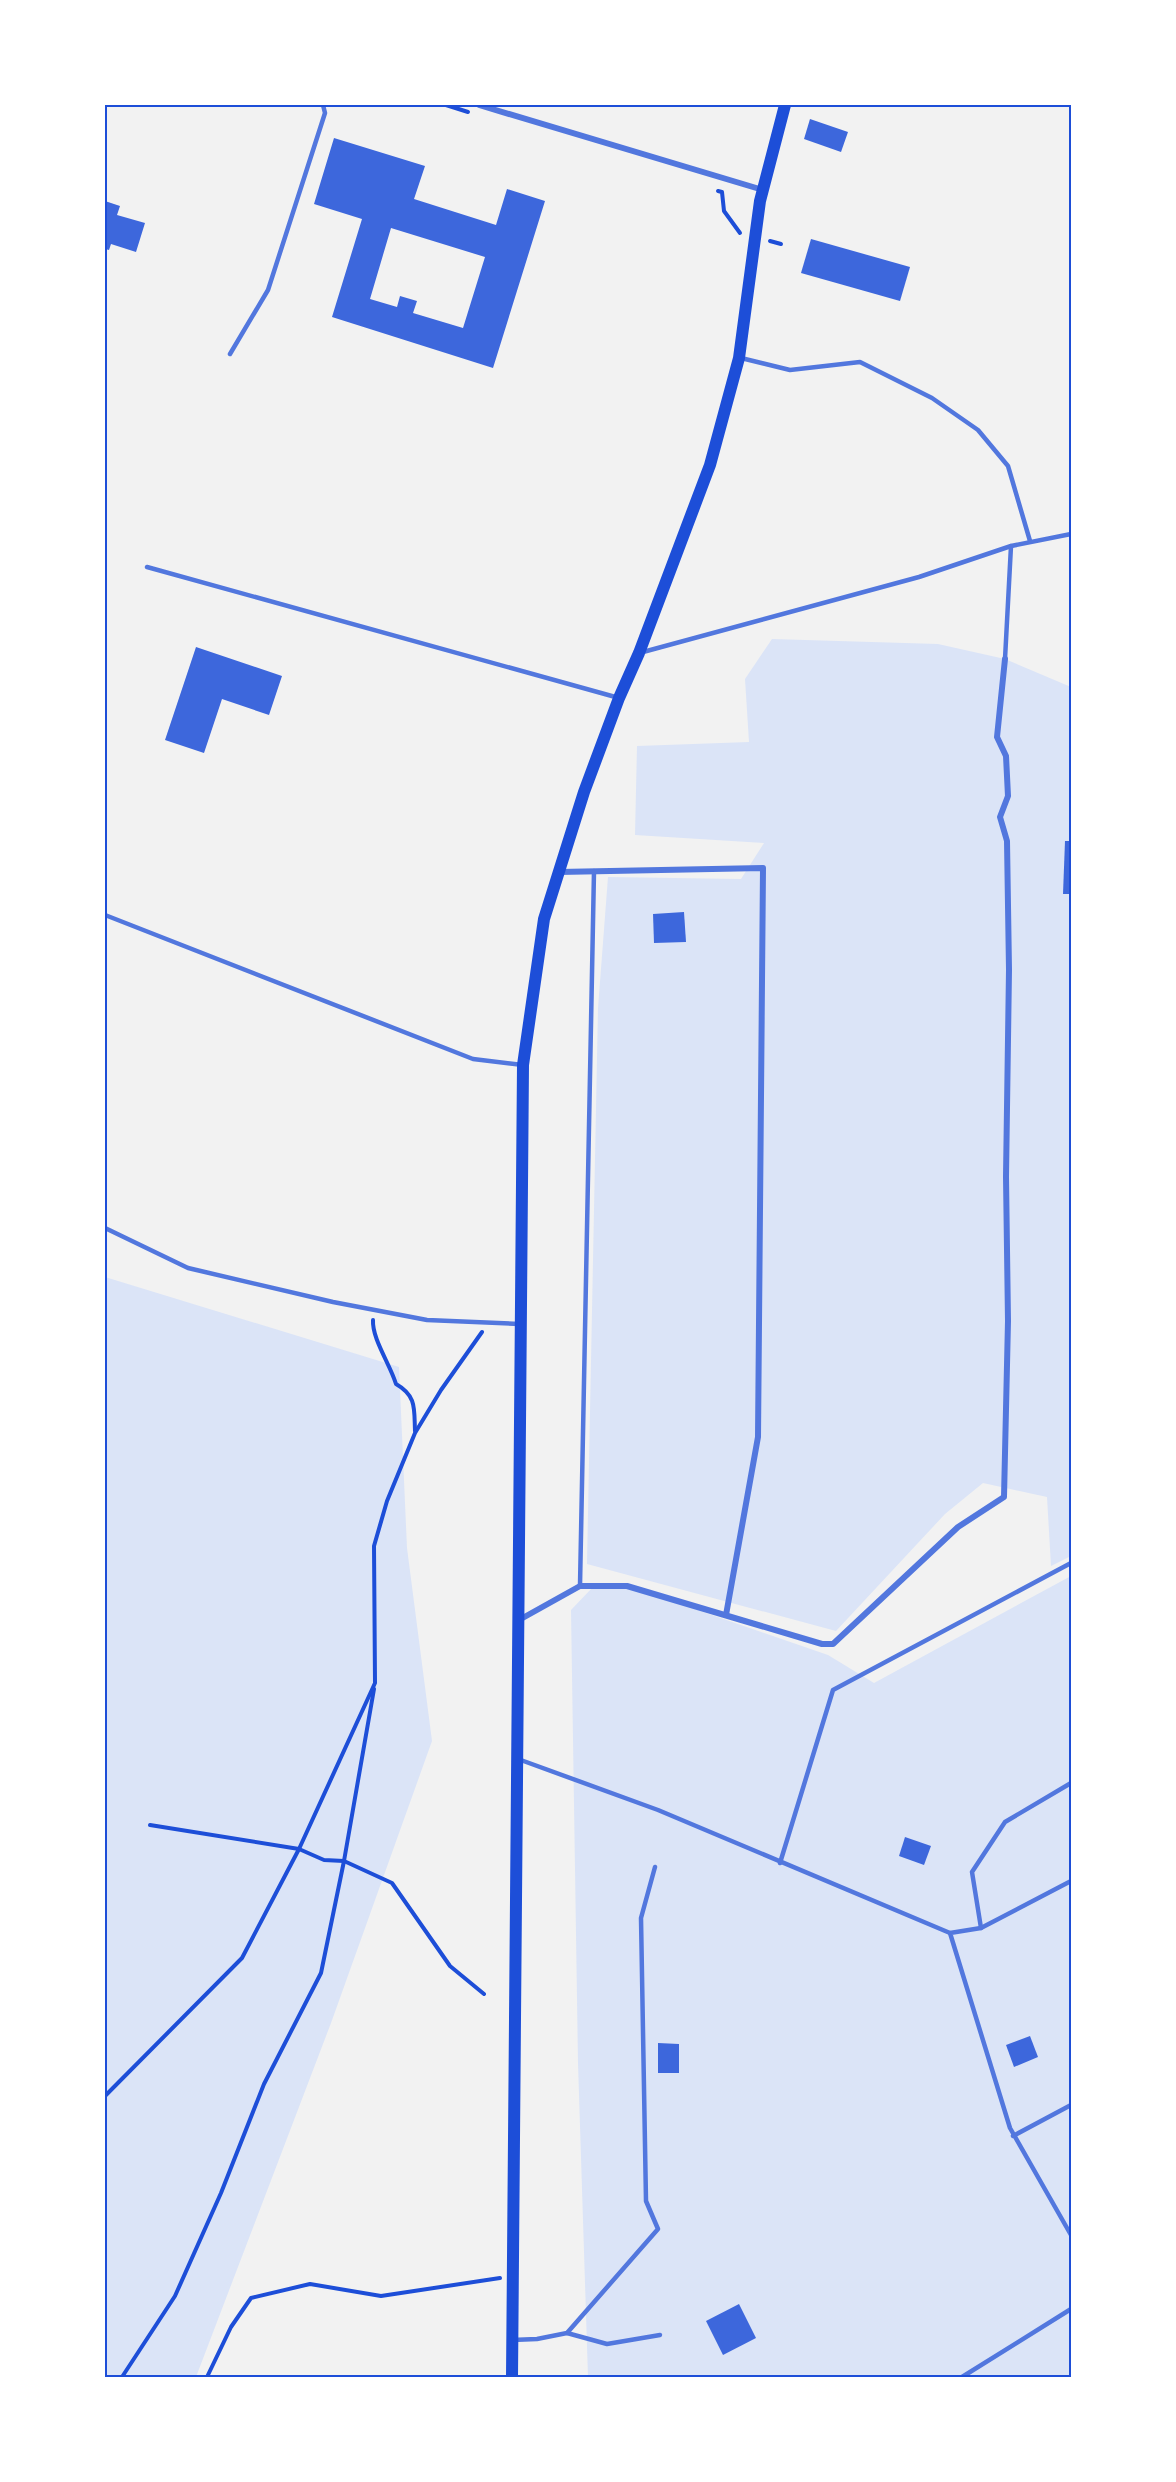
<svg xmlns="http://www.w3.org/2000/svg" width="1176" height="2482" font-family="Ubuntu,sans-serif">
<rect width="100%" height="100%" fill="#f2f2f2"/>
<g fill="#dbe4f7">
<polygon points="772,639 938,644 1005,659 1071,687 1071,1556 1051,1566 1047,1497 983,1483 945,1514 836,1631 587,1564 598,1008 608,877 741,879 764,843 635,835 637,746 749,742 745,679"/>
<polygon points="105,1277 399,1367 407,1548 432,1741 331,2023 196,2377 105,2377"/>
<polygon points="1071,1576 1071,2377 588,2377 578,2063 571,1610 592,1588 637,1589 828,1655 874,1683"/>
</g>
<g fill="#3d67dc" fill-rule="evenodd">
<polygon points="810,119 848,132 841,152 804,139"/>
<path d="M 334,138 L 425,166 L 414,199 L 496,225 L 507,189 L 545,201 L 493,368 L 332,317 L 362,219 L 314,204 ZM 391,228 L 485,257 L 463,328 L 413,313 L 417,301 L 400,296 L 397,307 L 370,299 Z"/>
<polygon points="105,201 120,206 117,215 145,223 136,252 111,244 109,250 105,249"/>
<polygon points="811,239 910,267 900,301 801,273"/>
<polygon points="196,647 282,676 269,715 222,699 204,753 165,740"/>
<polygon points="1065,841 1071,841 1071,894 1063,894"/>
<polygon points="684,912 686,942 654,943 653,914"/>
<polygon points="905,1837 931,1846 924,1865 899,1856"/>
<polygon points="1030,2036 1038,2057 1014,2067 1006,2045"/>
<polygon points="658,2043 679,2044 679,2073 658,2073"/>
<polygon points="739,2304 756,2338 723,2355 706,2321"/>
</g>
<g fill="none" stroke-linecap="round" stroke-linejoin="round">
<g stroke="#1d4ed8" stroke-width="4">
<polyline points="446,105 468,112"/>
<polyline points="718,191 722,192 724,211 740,233"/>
<polyline points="770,241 781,244"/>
<path d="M 373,1320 C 372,1339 390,1364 396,1384 C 417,1396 414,1409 415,1431"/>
<polyline points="150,1825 299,1849 324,1860 344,1861 392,1883 450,1966 484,1994"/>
<polyline points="105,2096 242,1958 299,1849 375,1683 374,1546 387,1501 415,1433 441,1390 482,1332"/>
<polyline points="122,2377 175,2296 221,2193 264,2084 321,1973 344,1861 374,1689"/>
<polyline points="207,2377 231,2327 251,2298 310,2284 381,2296 500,2278"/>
</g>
<g stroke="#5277de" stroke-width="4.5">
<polyline points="230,354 268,290 325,113 323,105"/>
<polyline points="741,358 790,370 860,362 932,398 978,430 1008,466 1030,541"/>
<polyline points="147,567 619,698"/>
<polyline points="643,652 919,577 1011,546 1071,534"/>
<polyline points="1005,659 1011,546"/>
<polyline points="105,915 473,1059 523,1065"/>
<polyline points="105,1228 188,1268 333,1302 427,1320 519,1324"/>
<polyline points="580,1586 594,871"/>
<polyline points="518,1759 658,1810 950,1933"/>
<polyline points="780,1863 833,1690 1071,1563"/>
<polyline points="1071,1881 981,1928 950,1933 1010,2128 1071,2235"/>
<polyline points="981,1928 972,1872 1005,1822 1071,1783"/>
<polyline points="1013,2136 1071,2105"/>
<polyline points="567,2333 607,2344 660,2335"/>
<polyline points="512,2340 537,2339 567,2333 658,2229 646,2201 641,1918 655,1867"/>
<polyline points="962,2377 1071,2309"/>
</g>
<g stroke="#5277de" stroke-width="6">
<polyline points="479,105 763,190"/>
<polyline points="559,872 763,868 758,1437 726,1615"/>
<polyline points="519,1620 580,1586 627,1586 822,1644 833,1644 958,1527 1004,1497 1008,1321 1006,1177 1009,970 1007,841 1000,817 1008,796 1006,756 997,737 1005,659"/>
</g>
<polyline stroke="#1d4ed8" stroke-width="12" points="512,2377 523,1065 544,919 584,792 619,698 639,653 710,465 739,358 760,201 785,105"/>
</g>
<rect width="1176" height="2482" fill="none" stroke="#ffffff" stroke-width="213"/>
<rect x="106" y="106" width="964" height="2270" fill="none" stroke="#1d4ed8" stroke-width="2"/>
</svg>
